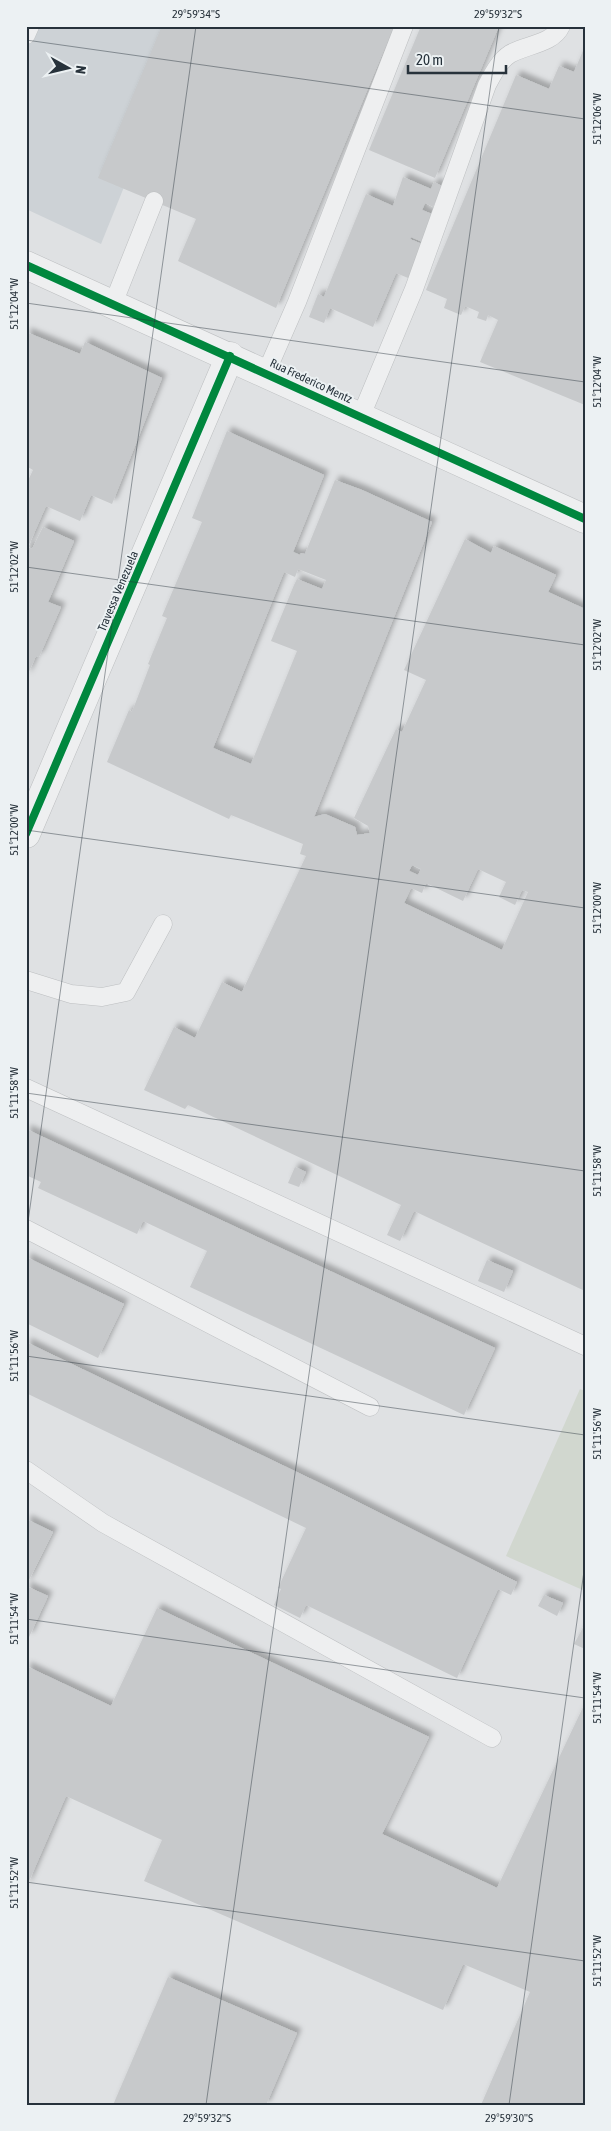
<svg xmlns="http://www.w3.org/2000/svg" width="611" height="2131" font-family="'Asap Condensed',sans-serif">
<defs>
<filter id="shadow"><feDropShadow dx="4.5" dy="-4.5" stdDeviation="2.5" flood-color="#0004"/></filter>
</defs>
<rect width="100%" height="100%" fill="#dfe1e3"/>
<polygon fill="#cdd2d6" points="26,26 189,26 101,244 26,209"/>
<polygon fill="#d1d7cf" points="580,1389 585,1391 585,1591 506,1556"/>
<g fill="#c7c9cb" fill-rule="evenodd" filter="url(#shadow)">
<polygon points="162,26 394,26 276,308 178,261 196,219 98,178"/>
<polygon points="421,26 499,26 435,178 369,150"/>
<polygon points="585,46 585,405 480,362 498,320 488,315 486,321 477,318 479,312 465,306 461,315 444,308 447,299 426,290 516,75 549,89 559,66 574,72"/>
<polygon points="403,177 431,189 434,182 442,186 433,207 425,203 422,210 437,216 425,243 411,237 410,239 429,247 413,280 396,273 373,327 330,308 324,323 309,317 318,294 324,297 366,194 393,206"/>
<polygon points="26,332 80,354 85,342 162,378 112,504 91,495 80,521 46,506 28,547 32,549 43,527 74,541 48,602 61,607 39,657 36,656 26,678 26,485 33,470 26,466"/>
<path d="M 227,431 L 324,475 L 293,552 L 300,555 L 301,553 L 305,554 L 335,480 L 362,490 L 432,522 L 314,817 L 325,814 L 355,827 L 357,835 L 370,833 L 368,826 L 354,818 L 396,729 L 402,732 L 426,680 L 404,670 L 465,539 L 491,553 L 494,546 L 556,575 L 548,592 L 585,609 L 585,1291 L 414,1211 L 400,1241 L 387,1235 L 401,1205 L 188,1105 L 185,1109 L 144,1090 L 174,1027 L 195,1038 L 222,982 L 242,992 L 306,856 L 300,854 L 303,844 L 231,815 L 229,819 L 107,762 L 129,710 L 132,712 L 150,665 L 148,664 L 167,618 L 162,616 L 202,522 L 192,518 ZM 298,569 L 326,580 L 322,589 L 297,579 L 294,585 L 271,641 L 297,651 L 251,764 L 213,748 L 284,572 L 295,577 ZM 412,865 L 421,869 L 418,875 L 409,871 ZM 478,869 L 506,882 L 499,897 L 515,905 L 522,890 L 528,892 L 502,950 L 404,903 L 411,888 L 422,893 L 426,883 L 463,901 Z"/>
<polygon points="26,1129 495,1348 464,1415 190,1287 207,1251 143,1221 137,1234 38,1188 41,1182 26,1175"/>
<polygon points="295,1167 306,1172 299,1187 288,1183"/>
<polygon points="26,1257 124,1304 98,1358 26,1323"/>
<polygon points="487,1260 513,1271 504,1292 478,1281"/>
<polygon points="26,1342 332,1489 517,1582 511,1595 498,1589 457,1678 306,1605 300,1618 274,1605 281,1589 278,1588 306,1528 26,1393"/>
<polygon points="26,1519 53,1532 26,1586 48,1596 29,1637 26,1636"/>
<polygon points="544,1595 563,1603 557,1616 538,1606"/>
<polygon points="157,1608 429,1737 382,1834 497,1888 585,1703 585,2105 481,2105 530,1992 463,1964 443,2010 144,1881 162,1840 66,1796 26,1888 26,1666 111,1706"/>
<polygon points="585,1624 585,1649 574,1644"/>
<polygon points="168,1977 297,2033 266,2105 113,2105"/>
</g>
<g fill="none" stroke-linecap="round" stroke-linejoin="round">
<g stroke="#bdbfc1" stroke-width="19">
<g id="service">
<polyline points="26,35 30,26"/>
<polyline points="113,304 154,201"/>
<polyline points="266,373 297,302 404,26"/>
<path d="M 361,416 L 414,289 L 487,85 C 493,74 499,61 510,54 C 525,45 553,44 561,26"/>
<polyline points="26,980 71,994 102,997 126,992 163,924"/>
<polyline points="26,1088 585,1346"/>
<polyline points="26,1229 370,1407"/>
<polyline points="26,1470 103,1523 492,1738"/>
</g>
</g>
<g stroke="#bdbfc1" stroke-width="29">
<g id="tertiary">
<polyline points="26,265 585,519"/>
<polyline points="26,834 230,356"/>
</g>
</g>
<use href="#service" stroke="#eeeff0" stroke-width="18"/>
<use href="#tertiary" stroke="#eeeff0" stroke-width="28"/>
<g stroke="#ecf1f3" stroke-width="11">
<g id="cycleway">
<polyline points="26,265 585,519"/>
<polyline points="26,834 230,356"/>
</g>
</g>
<use href="#cycleway" stroke="#00873e" stroke-width="8"/>
</g>
<path fill="none" stroke="#27323b" stroke-width="1" stroke-opacity="0.45" d="M 26,40 L 585,119M 26,303 L 585,382M 26,567 L 585,645M 26,830 L 585,908M 26,1093 L 585,1171M 26,1236 L 196,26M 26,1356 L 585,1435M 26,1619 L 585,1698M 26,1882 L 585,1961M 206,2105 L 499,26M 509,2105 L 585,1564"/>
<g text-anchor="middle" dominant-baseline="central" stroke-width="4" stroke-linejoin="round" paint-order="stroke">
<g font-size="12" fill="#27323b" stroke="#ecf1f3">
<text transform="translate(311 381) rotate(25)">Rua Frederico Mentz</text>
<text transform="translate(118 591) rotate(-67)">Travessa Venezuela</text>
</g>
</g>
<rect width="611" height="2131" fill="none" stroke="#ecf1f3" stroke-width="55"/>
<g transform="translate(68 68) rotate(98)" stroke="#ecf1f3" stroke-width="4" paint-order="stroke">
<path d="M0-4L9 19L0 12L-9 19Z" fill="#27323b"/>
<text y="-8" font-size="14" font-weight="bold" text-anchor="middle" fill="#27323b">N</text>
</g>
<path d="M408 65v8h98v-8" fill="none" stroke="#27323b" stroke-width="2.5"/>
<text x="416" y="65" font-size="15" fill="#27323b" stroke="#ecf1f3" stroke-width="4" paint-order="stroke">20 m</text>
<rect x="28" y="28" width="556" height="2076" fill="none" stroke="#27323b" stroke-width="2"/>
<g font-size="12" text-anchor="middle" fill="#27323b">
<text x="196" y="18">29°59'34"S</text>
<text x="498" y="18">29°59'32"S</text>
<text transform="translate(597 119) rotate(-90)" y="4">51°12'06"W</text>
<text transform="translate(14 304) rotate(-90)" y="4">51°12'04"W</text>
<text transform="translate(597 382) rotate(-90)" y="4">51°12'04"W</text>
<text transform="translate(14 567) rotate(-90)" y="4">51°12'02"W</text>
<text transform="translate(597 645) rotate(-90)" y="4">51°12'02"W</text>
<text transform="translate(14 830) rotate(-90)" y="4">51°12'00"W</text>
<text transform="translate(597 908) rotate(-90)" y="4">51°12'00"W</text>
<text transform="translate(14 1093) rotate(-90)" y="4">51°11'58"W</text>
<text transform="translate(597 1171) rotate(-90)" y="4">51°11'58"W</text>
<text transform="translate(14 1356) rotate(-90)" y="4">51°11'56"W</text>
<text transform="translate(597 1434) rotate(-90)" y="4">51°11'56"W</text>
<text transform="translate(14 1619) rotate(-90)" y="4">51°11'54"W</text>
<text transform="translate(597 1698) rotate(-90)" y="4">51°11'54"W</text>
<text transform="translate(14 1883) rotate(-90)" y="4">51°11'52"W</text>
<text transform="translate(597 1961) rotate(-90)" y="4">51°11'52"W</text>
<text x="207" y="2122">29°59'32"S</text>
<text x="509" y="2122">29°59'30"S</text>
</g>
</svg>
